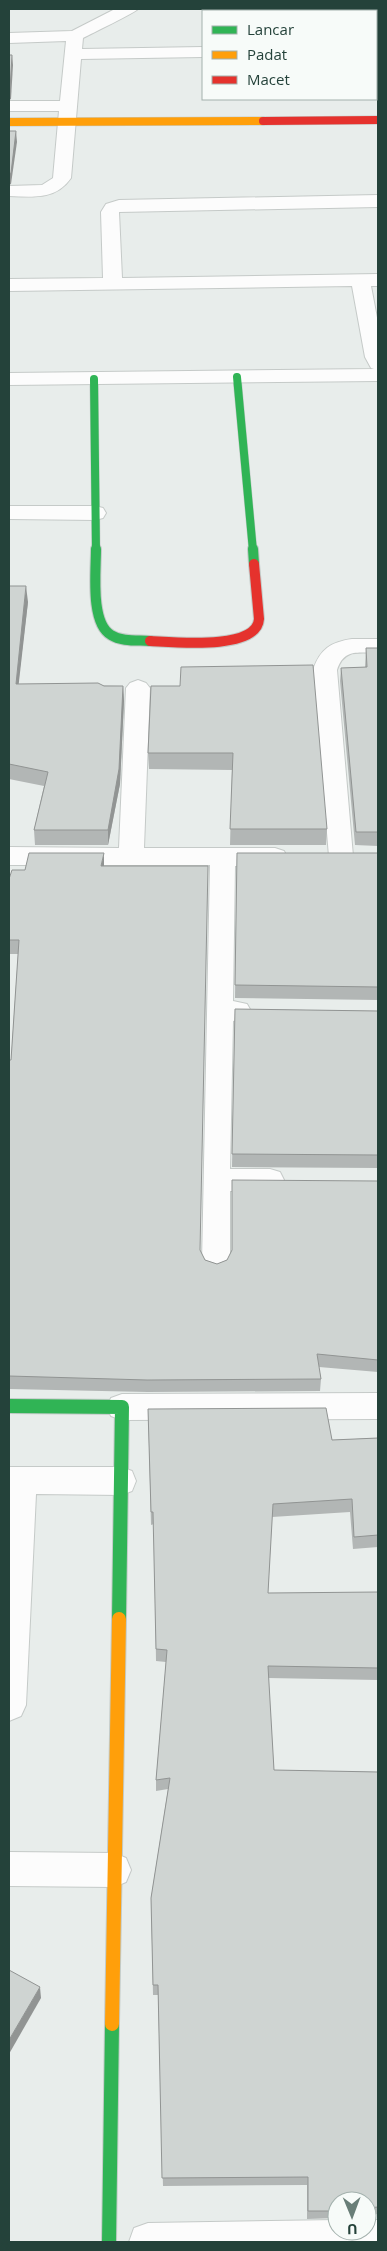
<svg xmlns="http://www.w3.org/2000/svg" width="387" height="2251" font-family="'Open Sans',sans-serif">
<rect width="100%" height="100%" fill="#e8edeb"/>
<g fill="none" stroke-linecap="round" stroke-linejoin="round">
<g stroke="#c5cac8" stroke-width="2">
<g id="street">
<path d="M 115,9 L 138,9 C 136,12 91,34 83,38 L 82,49 L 203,47 L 203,57 L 81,59 L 71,178 C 56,200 33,197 9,196 L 9,186 L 42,185 L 53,178 L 59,111 L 9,111 L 9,101 L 60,101 L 66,41 L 9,43 L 9,33 L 72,31 Z"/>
<rect x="376" y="46" width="2" height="10"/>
<polygon points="378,195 378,207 119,212 122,278 378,274 378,286 371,286 378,323 378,381 9,385 9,373 374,369 371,368 365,357 352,286 9,291 9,279 103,278 101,212 106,204 119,200"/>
<polygon points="95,506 103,508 106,513 103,518 95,520 9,519 9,506"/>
<path d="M 352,639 L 378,639 L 378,653 C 359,653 344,648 337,670 L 353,856 L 350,862 L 341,865 L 332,862 L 329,856 L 313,670 C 320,649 331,642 352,639 Z"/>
<polygon points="138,680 146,683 150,688 144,848 275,848 284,851 287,857 284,863 275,866 235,866 233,1001 247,1004 251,1011 247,1018 233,1021 230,1169 270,1169 280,1172 284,1180 280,1188 270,1191 230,1191 230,1263 226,1271 216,1275 206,1271 202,1263 210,865 9,865 9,847 119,848 126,688 130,683"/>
<polygon points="378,1393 378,1419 122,1420 111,1416 107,1407 111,1398 122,1394"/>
<polygon points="9,1467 121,1467 132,1471 136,1481 132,1491 121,1495 36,1494 26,1705 21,1716 9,1721"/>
<polygon points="9,1852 114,1853 126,1858 131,1870 126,1882 114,1887 9,1886"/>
<polygon points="337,2220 337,2231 367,2231 367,2220 378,2220 378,2242 129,2242 134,2228 148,2223"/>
</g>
</g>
<g stroke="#c3cbc8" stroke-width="9">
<g id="fast-far2">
<polyline points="237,377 253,551"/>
<polyline points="94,379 96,551"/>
</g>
</g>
<g stroke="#c3cbc8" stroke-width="12">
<g id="fast-far1">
<path d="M 96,549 C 96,571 90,623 111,635 C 122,642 138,640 150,641"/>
<polyline points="253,549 254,564"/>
</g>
</g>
<g stroke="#c3cbc8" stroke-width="16">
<g id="fast">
<polyline points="9,1406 122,1407 119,1619"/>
<polyline points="109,2242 112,2024"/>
</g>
</g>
<g stroke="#c3cbc8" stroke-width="9">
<polyline id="slow-far1" points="9,122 263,121"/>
</g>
<g stroke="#c3cbc8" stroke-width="16">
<polyline id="slow" points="112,2024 119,1619"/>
</g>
<g stroke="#c3cbc8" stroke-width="9">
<polyline id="jam-far1" points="263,121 378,120"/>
</g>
<g stroke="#c3cbc8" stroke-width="12">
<path id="jam" d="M 150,641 C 172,642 257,651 259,619 L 254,564"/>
</g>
<use href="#street" fill="#fcfcfc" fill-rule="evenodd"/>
<use href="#fast-far2" stroke="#30b455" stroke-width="8"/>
<use href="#fast-far1" stroke="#30b455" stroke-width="10"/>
<use href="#fast" stroke="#30b455" stroke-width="14"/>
<use href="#slow-far1" stroke="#ff9f0a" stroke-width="8"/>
<use href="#slow" stroke="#ff9f0a" stroke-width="14"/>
<use href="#jam-far1" stroke="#e5322d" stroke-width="8"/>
<use href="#jam" stroke="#e5322d" stroke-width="10"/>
</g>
<g fill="#b2b6b5">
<polygon points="9,586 28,602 18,684 123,686 124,701 120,784 108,845 35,845 34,830 44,786 9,779"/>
<polygon points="366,648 378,648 378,846 355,845 340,681 341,668 365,667"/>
<polygon points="151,686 327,829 326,845 230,845 232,770 149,769 148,753"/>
<polygon points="237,853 378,853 378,1000 235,998"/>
<polygon points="104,866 200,1251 205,1260 217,1264 227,1260 378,1181 378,1372 319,1367 321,1379 320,1391 148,1392 9,1389 9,1060 11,1060 18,954 9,954 9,879"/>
<polygon points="235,1009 378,1011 378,1168 232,1167"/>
<polygon points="148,1409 332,1440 378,1438 378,1547 353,1549 350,1512 272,1517 268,1593 378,1597 378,1680 268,1678 274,1770 378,1772 378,2214 367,2216 367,2201 337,2201 337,2218 307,2219 307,2185 163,2186 158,1995 153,1995 151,1898 168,1789 156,1791 156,1780 166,1662 156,1661 154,1524 151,1525"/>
</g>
<g fill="#919493">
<polygon points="12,55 13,65 11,99 9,100 9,89"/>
<polygon points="10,102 10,113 9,115 9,103"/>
<polygon points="16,131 17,142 11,184 9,185 9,174"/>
<polygon points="26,586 28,602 17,699 16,684"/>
<polygon points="123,686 124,701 120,784 108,845 108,830"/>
<polygon points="104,853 104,867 101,866"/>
<polygon points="40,1987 41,1998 9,2054 9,2040"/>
</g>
<g fill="#cfd4d2" stroke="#919493">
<polygon points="9,55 12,55 10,89 9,89"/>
<polygon points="9,131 16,131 11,173 9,174"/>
<polygon points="9,586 26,586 16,684 98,683 104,686 123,686 119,769 108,830 34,830 48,772 9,764"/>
<polygon points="366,648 378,648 378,832 356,832 341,668 367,667"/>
<polygon points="313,665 327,829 230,829 233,753 148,753 151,686 180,686 181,667"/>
<polygon points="29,853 104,853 101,866 208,866 200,1250 205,1260 217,1264 227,1260 232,1250 232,1180 378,1181 378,1360 317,1354 321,1379 147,1380 9,1376 9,1060 11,1060 19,940 9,940 9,879 12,870 25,870"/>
<polygon points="237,853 378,853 378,987 235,985"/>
<polygon points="235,1009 378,1011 378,1155 232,1154"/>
<polygon points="326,1408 332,1440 378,1438 378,1535 354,1537 352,1499 273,1504 268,1593 378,1592 378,1668 268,1666 274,1770 378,1772 378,2207 367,2208 367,2201 337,2201 337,2211 308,2211 308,2177 162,2178 158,1985 153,1985 151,1898 170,1778 156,1780 167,1650 156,1649 153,1512 151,1512 148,1409"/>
<polygon points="9,1970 40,1987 9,2040"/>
</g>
<rect width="387" height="2251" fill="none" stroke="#24423a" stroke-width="20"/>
<rect x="202" y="10" width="175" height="90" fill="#f7fbf9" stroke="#a3b1ad"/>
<rect x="212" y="26" width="25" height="8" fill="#30b455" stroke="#a3b1ad"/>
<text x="247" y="35" font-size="15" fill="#24423a">Lancar</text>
<rect x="212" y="51" width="25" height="8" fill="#ff9f0a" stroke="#a3b1ad"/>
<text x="247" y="60" font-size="15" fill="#24423a">Padat</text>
<rect x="212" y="76" width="25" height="8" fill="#e5322d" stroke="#a3b1ad"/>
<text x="247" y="85" font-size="15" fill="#24423a">Macet</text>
<g transform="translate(352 2216) rotate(179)"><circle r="24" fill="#f7fbf9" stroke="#a3b1ad"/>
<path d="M0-4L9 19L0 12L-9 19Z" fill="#697e78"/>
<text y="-8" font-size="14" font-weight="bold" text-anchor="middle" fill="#24423a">U</text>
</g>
</svg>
